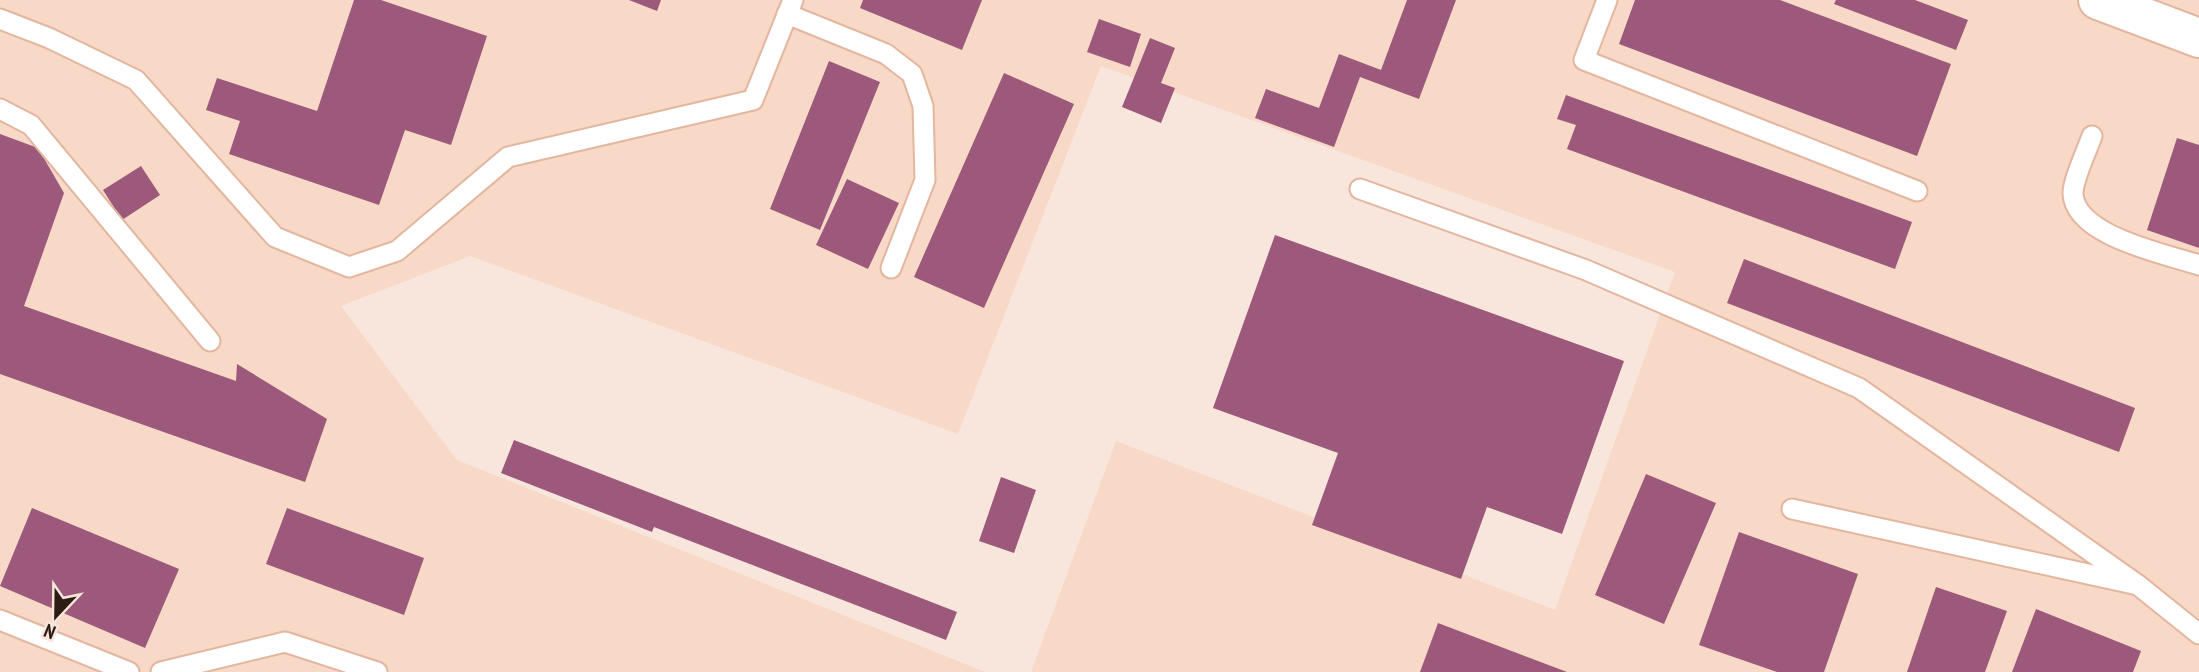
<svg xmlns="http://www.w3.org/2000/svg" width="2199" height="672" font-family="'PT Sans Narrow',sans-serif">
<rect width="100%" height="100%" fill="#f8e6dc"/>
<polygon fill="#f8d8c7" points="0,0 2199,0 2199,672 1031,672 1116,441 1555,610 1675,272 1101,66 958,434 470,256 341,306 457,460 985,672 0,672"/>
<g fill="#9c597b">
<polygon points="354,0 381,0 487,36 451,145 405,130 379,205 229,154 240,121 206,110 217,78 317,111"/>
<polygon points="629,0 661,0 657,11"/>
<polygon points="863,0 982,0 962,50 860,8"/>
<polygon points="1407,0 1456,0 1419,99 1360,77 1334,147 1255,118 1266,89 1319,108 1339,54 1381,70"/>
<polygon points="1635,0 1780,0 1951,64 1917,156 1619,44"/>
<polygon points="1836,0 1915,0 1968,20 1956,50 1834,4"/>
<polygon points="1099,19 1141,34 1130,67 1087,52"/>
<polygon points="1150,38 1175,48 1161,83 1175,88 1161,123 1122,107"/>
<polygon points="829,61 880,82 820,230 770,209"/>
<polygon points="1004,73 1074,104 984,308 914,277"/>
<polygon points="1566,95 1912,222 1895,269 1567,149 1576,125 1557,119"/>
<polygon points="0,134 38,148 64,193 24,306 236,381 237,364 327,419 305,482 0,374"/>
<polygon points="2177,138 2199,145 2199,248 2147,230"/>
<polygon points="141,166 160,195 122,220 103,190"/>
<polygon points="847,179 899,203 868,269 816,245"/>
<polygon points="1275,235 1624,361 1562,534 1487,507 1461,579 1312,525 1338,453 1213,408"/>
<polygon points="1744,259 2135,408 2119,452 1727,303"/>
<polygon points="514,440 957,612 946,640 654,527 652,532 501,473"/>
<polygon points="1646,474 1716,503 1664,624 1595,595"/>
<polygon points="1001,477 1036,490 1014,553 979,541"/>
<polygon points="32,508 179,569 145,648 0,586"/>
<polygon points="287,508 424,558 404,615 266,564"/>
<polygon points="1739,532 1858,574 1824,672 1777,672 1699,645"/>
<polygon points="1936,587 2007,611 1985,672 1907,672"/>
<polygon points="2036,609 2141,651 2133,672 2012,672"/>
<polygon points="1438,623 1567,672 1420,672"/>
</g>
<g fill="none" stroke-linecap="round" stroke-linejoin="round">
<g stroke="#e2b69f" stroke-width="23">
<g id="service">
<polyline points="1607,0 1584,60 1917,191"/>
<polyline points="787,14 886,54 912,74 923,106 925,180 891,268"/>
<polyline points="0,19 49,38 136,80 275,237 349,267 397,251 508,157 753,100 793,0"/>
<polyline points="0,109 31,125 210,341"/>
<path d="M 2092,136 C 2087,150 2073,180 2073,193 C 2074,236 2166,254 2199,265"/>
<polyline points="1360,189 1586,270 1859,388 2138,585"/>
<polyline points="1792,509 2138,585 2199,634"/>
<polyline points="0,620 129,672"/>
<polyline points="161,672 285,642 377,672"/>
</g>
</g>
<g stroke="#e2b69f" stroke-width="42">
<polyline id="minor" points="2098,0 2199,38"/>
</g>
<use href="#service" stroke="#fff" stroke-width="19"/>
<use href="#minor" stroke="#fff" stroke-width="38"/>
</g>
<g transform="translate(56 616) rotate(202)" stroke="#f8e6dc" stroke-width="5" paint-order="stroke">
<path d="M0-5L12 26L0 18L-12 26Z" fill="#2c1c14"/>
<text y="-10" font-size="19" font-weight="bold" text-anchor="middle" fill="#2c1c14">N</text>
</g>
</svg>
